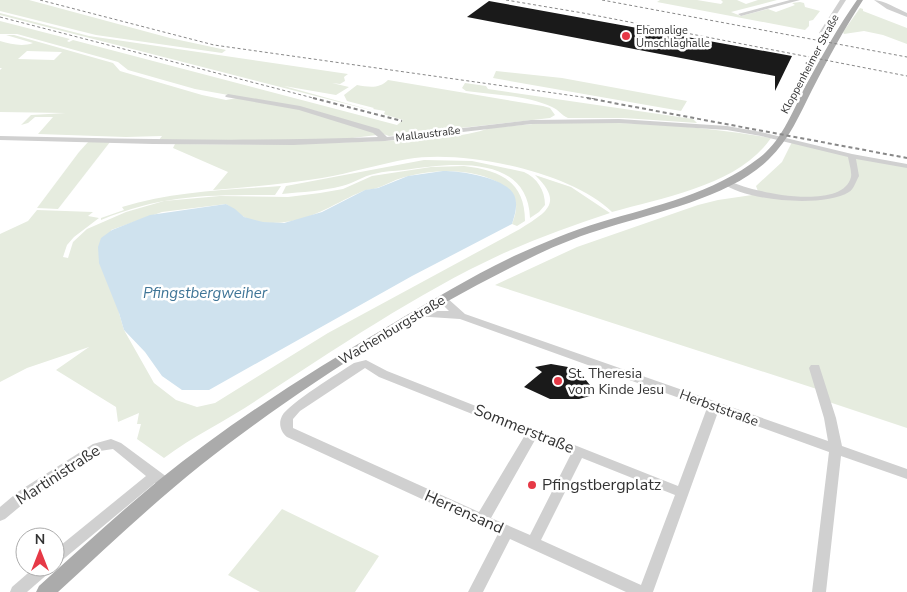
<svg xmlns="http://www.w3.org/2000/svg" width="907" height="592" font-family="'Nunito Sans',sans-serif">
<rect width="100%" height="100%" fill="#fff"/>
<g fill="#e6ecdf" fill-rule="evenodd">
<polygon points="0,0 29,0 170,38 226,50 222,53 96,35 0,11"/>
<polygon points="660,0 697,0 721,4 723,2 721,0 737,0 746,4 758,0 777,0 731,12 741,16 768,9 776,12 795,5 792,3 800,2 804,3 805,7 820,11 813,20 809,21 809,26 805,30 657,2"/>
<polygon points="860,8 863,9 863,11 907,28 907,44 883,35 864,31 844,34 843,32"/>
<polygon points="0,13 89,36 348,74 344,77 345,81 340,84 332,83 349,87 336,95 284,86 378,112 0,15"/>
<path d="M 0,21 L 70,39 L 67,41 L 69,42 L 73,40 L 397,125 L 403,120 L 386,115 L 384,114 L 385,111 L 373,109 L 374,108 L 347,101 L 344,95 L 357,85 C 369,87 379,89 388,80 L 543,106 L 550,108 L 555,115 L 550,118 L 389,136 L 316,111 L 195,89 L 128,70 L 118,62 L 17,34 L 0,34 Z"/>
<path d="M 6,35 L 14,35 L 113,63 L 120,71 L 202,95 L 226,100 L 237,98 L 298,109 L 369,130 L 377,135 L 336,140 L 159,140 L 162,136 L 126,137 L 38,134 L 53,117 L 35,117 L 28,123 L 21,125 L 31,115 L 66,113 L 0,112 L 0,70 L 2,68 L 0,68 L 0,41 C 11,44 22,47 33,43 ZM 27,51 L 62,52 L 54,60 L 18,59 Z"/>
<polygon points="496,71 562,78 687,101 681,111 493,78"/>
<path d="M 465,83 L 486,86 L 488,89 L 693,119 L 697,123 L 624,118 L 568,118 C 561,115 559,110 552,107 C 527,95 494,95 466,91 L 462,88 Z"/>
<path d="M 555,122 C 628,122 699,125 771,138 C 739,185 665,197 612,212 C 572,172 463,149 408,159 C 379,164 351,173 322,178 C 286,184 249,187 213,190 L 228,172 L 173,148 L 175,144 C 250,145 325,144 400,140 C 429,138 463,138 490,128 Z"/>
<polygon points="89,141 110,142 58,209 37,208 79,152"/>
<polygon points="792,142 907,167 907,428 829,402 826,392 495,285 577,247 698,205 718,200 759,194 756,186 782,162"/>
<path d="M 424,160 L 472,161 L 524,172 C 537,178 545,190 545,205 L 539,212 L 530,218 C 528,153 449,163 404,170 C 394,171 384,171 374,174 C 363,176 354,183 342,186 C 323,191 302,192 282,194 L 286,186 Z"/>
<path d="M 464,166 C 499,170 525,181 525,221 L 517,226 L 512,224 C 519,205 518,197 502,185 C 478,168 436,169 409,176 C 398,178 388,184 377,188 C 373,190 367,189 363,191 C 337,202 314,219 285,222 C 273,224 255,223 244,217 C 237,213 233,208 226,204 L 162,212 L 111,230 L 119,313 L 124,330 L 154,383 L 176,400 L 197,407 L 215,403 L 328,333 L 520,229 C 547,212 564,203 535,175 L 571,187 L 610,213 C 574,225 538,238 504,253 C 417,293 337,348 257,400 C 226,421 193,436 164,458 L 137,439 L 141,424 L 137,424 L 139,413 L 118,422 L 116,407 L 56,370 L 89,347 L 27,368 L 0,382 L 0,234 L 28,221 L 37,210 L 93,212 L 88,216 L 99,218 L 74,237 L 67,245 L 63,257 L 68,258 L 73,242 L 87,229 L 126,212 L 164,201 L 220,196 L 288,197 L 320,193 L 343,189 L 372,176 L 431,167 Z"/>
<path d="M 281,186 L 275,195 C 209,195 164,194 101,220 L 101,218 L 124,210 L 122,207 C 173,191 227,190 281,186 Z"/>
<polygon points="282,509 379,556 355,592 260,592 228,575"/>
</g>
<path fill="#cfe2ee" d="M 443,171 C 461,171 502,177 513,193 C 519,203 515,214 512,224 L 412,276 L 209,390 L 182,390 L 162,376 L 145,352 L 124,330 L 119,313 L 99,263 L 98,247 L 101,238 L 112,230 L 150,215 L 226,204 L 235,209 L 244,217 L 263,222 L 284,223 L 322,212 L 365,190 L 378,188 L 408,176 Z"/>
<g fill="#1a1a1a">
<polygon points="489,1 792,56 775,91 775,76 467,17"/>
<polygon points="551,364 568,367 582,375 593,389 586,391 590,396 579,399 550,399 524,387 542,372 535,367"/>
</g>
<g fill="none" stroke-linecap="round" stroke-linejoin="round">
<g fill="#d0d0d0" fill-rule="evenodd">
<polygon points="790,0 800,0 741,16 738,14"/>
<polygon points="840,0 846,0 824,34 820,34 819,33"/>
<path d="M 874,0 C 883,0 898,9 907,13 L 907,17 L 887,9 Z"/>
<path d="M 228,94 L 300,106 L 379,129 L 387,137 L 531,120 L 619,119 L 727,126 L 761,132 L 852,154 L 907,164 L 907,168 L 856,159 L 859,176 C 856,181 854,189 849,192 C 824,208 744,201 723,183 L 727,181 C 738,184 749,189 761,191 C 781,196 844,206 851,177 C 852,172 849,163 848,157 L 761,136 L 727,130 L 619,123 L 531,124 L 385,141 L 293,145 L 153,144 L 0,140 L 0,136 C 126,139 252,142 378,137 L 373,133 L 299,110 L 226,97 L 225,96 Z"/>
<path d="M 442,296 L 446,297 L 465,314 L 828,441 L 824,418 L 809,368 L 811,365 L 819,365 L 836,418 L 842,446 L 907,469 L 907,479 L 841,456 L 826,592 L 812,592 L 829,452 L 718,412 L 653,592 L 626,592 L 510,539 L 483,592 L 468,592 L 498,534 L 287,437 C 281,432 278,424 282,416 C 289,403 339,373 354,363 L 366,360 L 387,371 L 678,486 L 707,408 L 460,319 L 414,316 L 413,314 L 414,312 L 418,311 L 449,311 L 437,299 ZM 365,368 L 379,377 L 525,435 L 479,512 L 293,428 L 293,419 L 300,411 ZM 535,440 L 571,454 L 530,535 L 491,518 ZM 582,458 L 675,495 L 641,585 L 541,540 Z"/>
<polygon points="111,439 121,443 171,480 172,484 171,488 166,489 155,483 60,562 55,564 55,550 146,476 113,449 100,451 29,499 5,519 0,521 0,507 19,491 93,444"/>
<polygon points="35,567 52,567 50,572 27,592 10,592 12,587"/>
</g>
<path fill="#ababab" fill-rule="evenodd" d="M 857,0 L 863,0 C 844,29 828,59 812,90 C 800,114 789,140 769,159 C 732,196 658,212 609,227 C 578,236 547,249 518,264 C 408,319 298,389 201,465 C 151,505 105,549 58,592 L 36,592 L 39,586 C 79,550 118,514 159,480 C 232,421 311,371 392,324 C 432,300 472,276 514,256 C 543,243 571,231 601,222 C 655,206 714,193 759,158 C 782,141 793,110 806,85 C 822,56 838,27 857,0 Z"/>
<g stroke="#888" stroke-width="1" stroke-dasharray="3 2.5" stroke-linecap="butt">
<polyline points="40,0 214,45 596,99"/>
<polyline points="506,0 583,13 907,76"/>
<polyline points="602,0 907,57"/>
<polyline points="0,17 317,99"/>
</g>
<g stroke="#888" stroke-width="2" stroke-dasharray="4 3" stroke-linecap="butt">
<polyline points="313,98 402,121"/>
<polyline points="587,98 907,158"/>
</g>
</g>
<g fill="#e63946" stroke="#fff" stroke-width="2">
<circle cx="626" cy="36" r="5"/>
<circle cx="558" cy="381" r="5"/>
<circle cx="532" cy="485" r="5"/>
</g>
<g text-anchor="middle" dominant-baseline="central" stroke-width="5" stroke-linejoin="round" paint-order="stroke">
<g font-size="11" fill="#333" stroke="#fff" text-anchor="start">
<text x="636" y="30">Ehemalige<tspan x="636" dy="13">Umschlaghalle</tspan></text>
</g>
<g font-size="11" fill="#333" stroke="#fff">
<text transform="translate(810 64) rotate(-62)">Kloppenheimer Straße</text>
<text transform="translate(428 134) rotate(-7)">Mallaustraße</text>
</g>
<g font-size="14" fill="#333" stroke="#fff">
<text transform="translate(392 330) rotate(-31)">Wachenburgstraße</text>
<text transform="translate(719 408) rotate(20)">Herbststraße</text>
</g>
<g font-size="14" fill="#333" stroke="#fff" text-anchor="start">
<text x="568" y="373">St. Theresia<tspan x="568" dy="16">vom Kinde Jesu</tspan></text>
</g>
<g font-size="15" font-style="italic" fill="#3f7597" stroke="#fff">
<text x="205" y="293">Pfingstbergweiher</text>
</g>
<g font-size="16" fill="#333" stroke="#fff">
<text transform="translate(524 429) rotate(22)">Sommerstraße</text>
<text transform="translate(58 475) rotate(-33)">Martinistraße</text>
<text transform="translate(464 512) rotate(24)">Herrensand</text>
</g>
<g font-size="16" fill="#333" stroke="#fff" text-anchor="start">
<text x="542" y="485">Pfingstbergplatz</text>
</g>
</g>
<g transform="translate(40 552)"><circle r="24" fill="#ffffff" stroke="#adadad"/>
<path d="M0-4L9 19L0 12L-9 19Z" fill="#e63946"/>
<text y="-8" font-size="14" font-weight="bold" text-anchor="middle" fill="#333333">N</text>
</g>
</svg>
